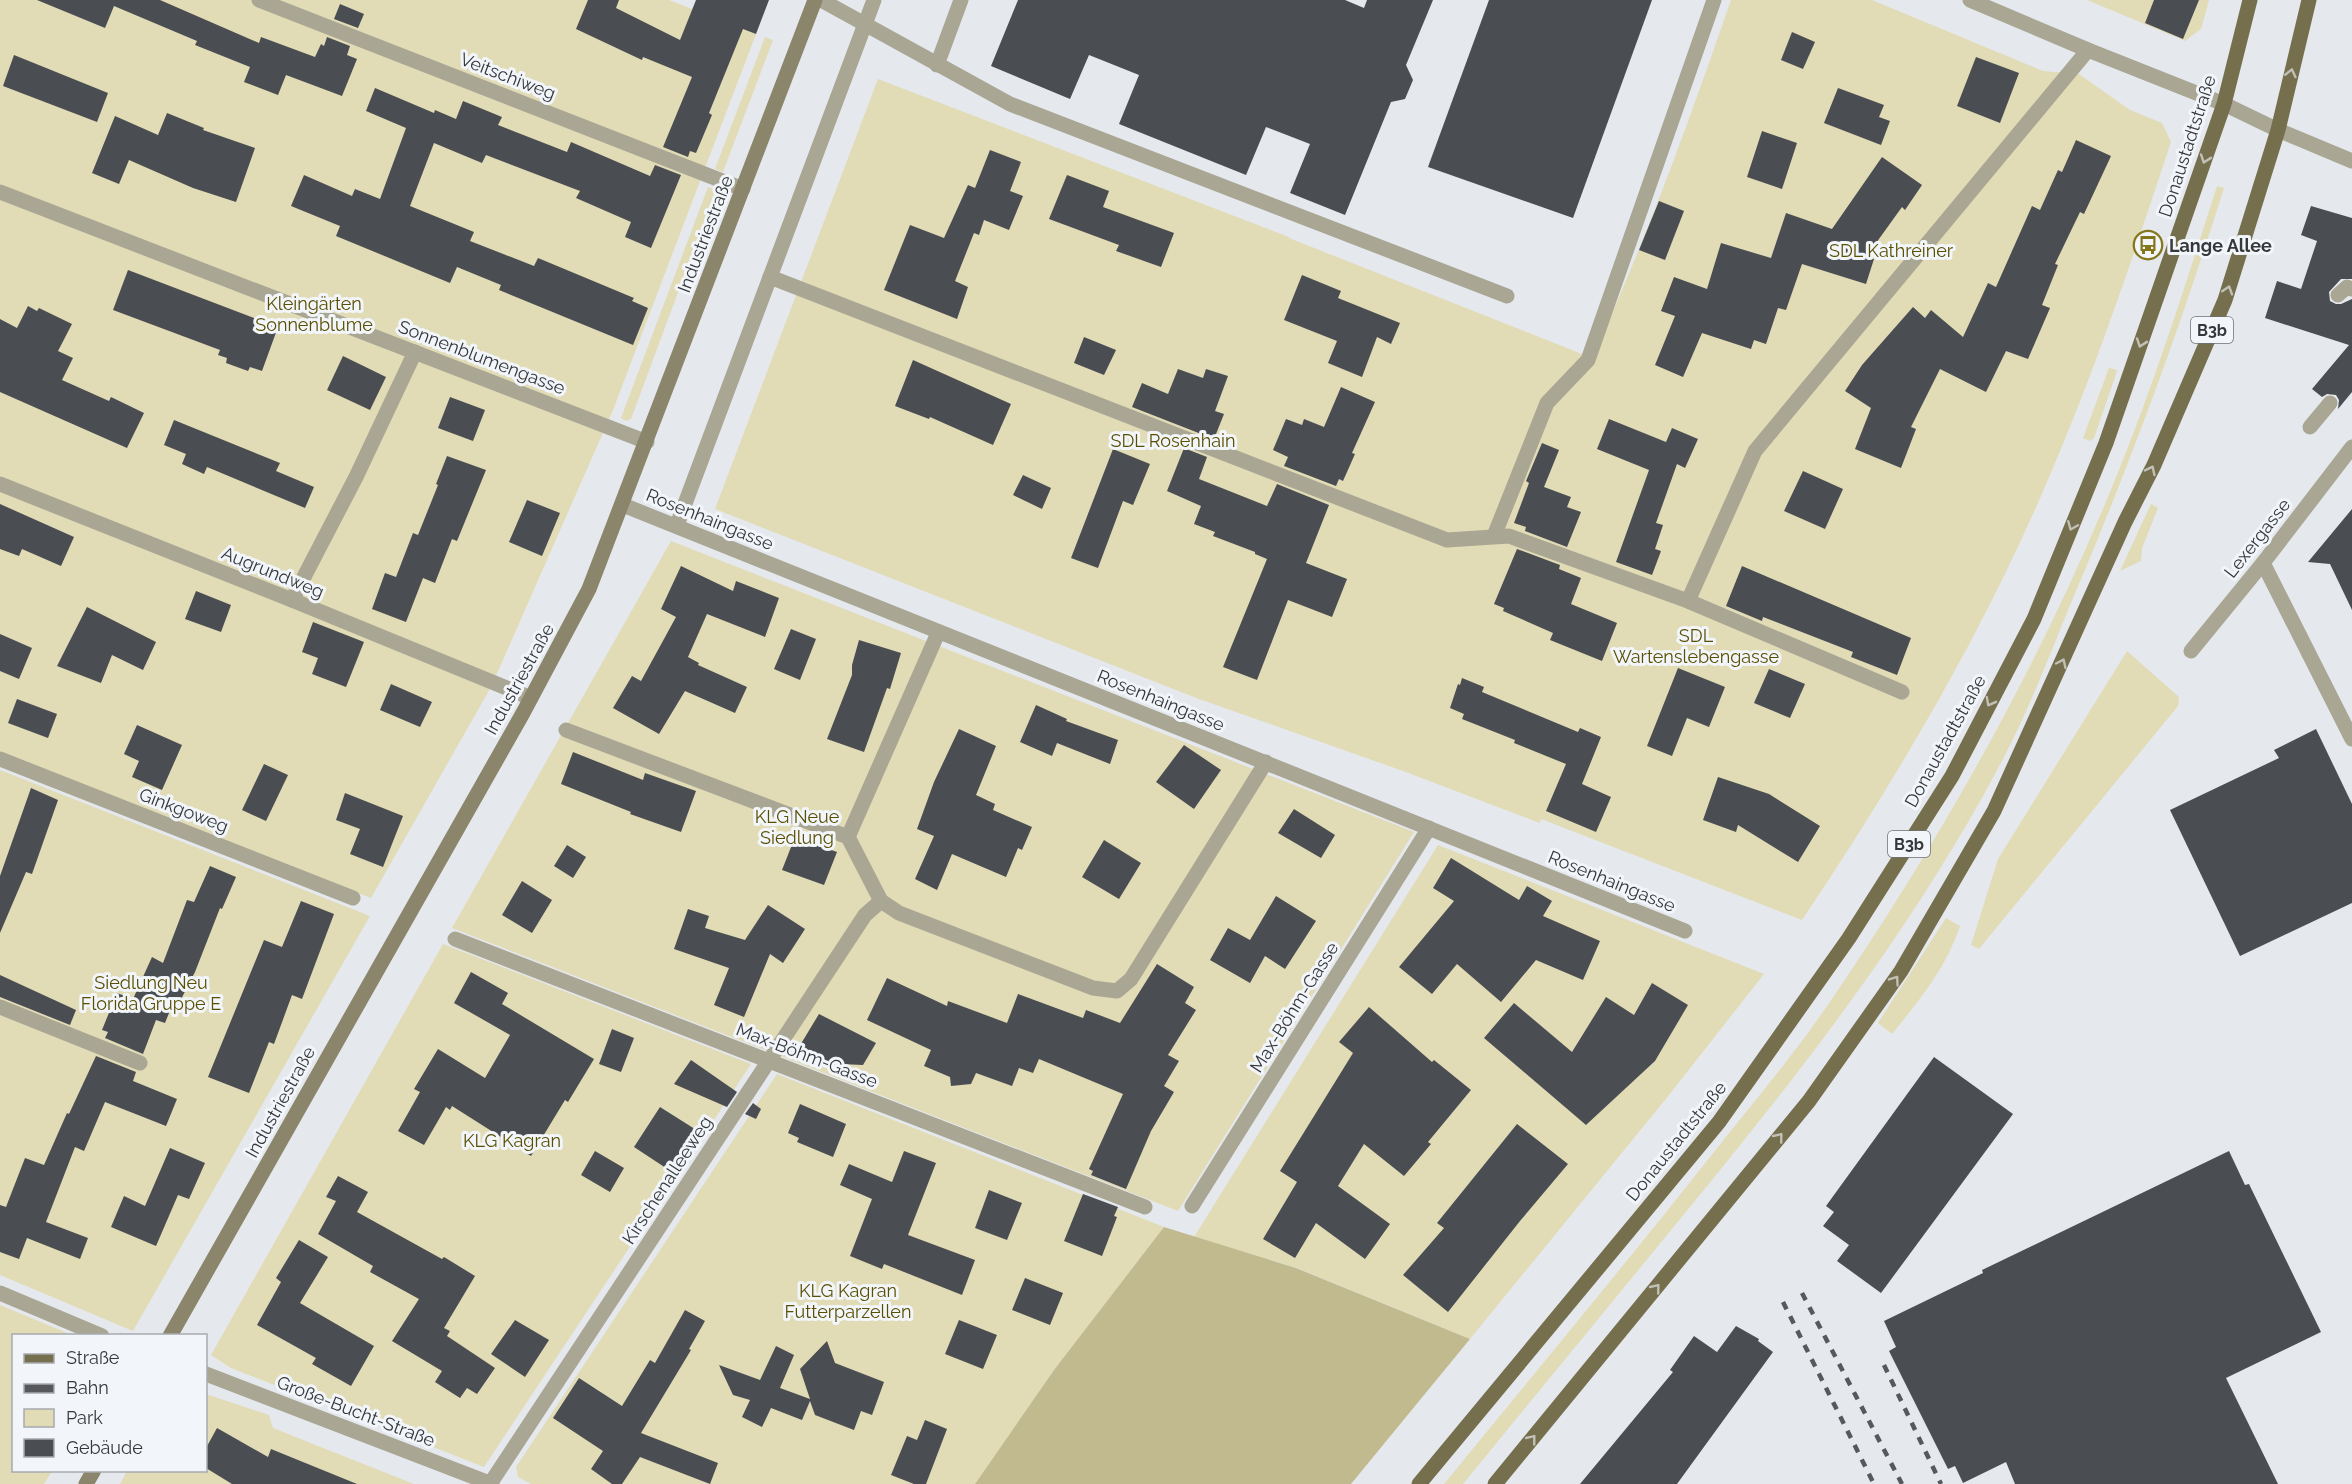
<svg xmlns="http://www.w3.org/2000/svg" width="2352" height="1484" font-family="Raleway,sans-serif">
<rect width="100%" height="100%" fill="#e5e9ee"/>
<g fill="#e1dbb6">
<polygon points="0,0 669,0 756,34 613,410 491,687 371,898 0,753"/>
<path d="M 1731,0 L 1872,0 L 2043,71 L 2079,74 L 2130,110 L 2162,123 L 2171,142 C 2133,257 2095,371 2047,482 C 1981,637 1895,781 1802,920 L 1541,819 L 1540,823 L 1403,771 L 1199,699 L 715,509 L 878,79 L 1289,237 L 1289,238 L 1592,358 C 1646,241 1689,121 1731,0 Z"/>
<polygon points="2087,0 2209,0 2201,29 2185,41"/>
<polygon points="765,37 773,40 723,172 715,169"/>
<path d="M 2217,186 L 2224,188 C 2180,329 2129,467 2071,603 C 2050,654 2030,707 2004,757 C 1916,926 1797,1077 1676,1224 C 1605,1311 1534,1397 1463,1484 L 1444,1484 C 1533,1375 1623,1267 1710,1157 C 1748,1109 1788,1062 1823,1012 C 1933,852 2030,683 2105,504 C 2149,400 2183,293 2217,186 Z"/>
<polygon points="708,187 716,190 631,419 626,421 621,418"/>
<polygon points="2109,368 2117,370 2116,374 2094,438 2090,441 2083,438"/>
<polygon points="2151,504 2158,508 2142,548 2141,561 2120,571"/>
<polygon points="671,541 1414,832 1178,1211 452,928"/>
<polygon points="2127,651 2179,697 2178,706 1979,949 1971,945 1998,859"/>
<polygon points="0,770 370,916 133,1331 0,1275"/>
<polygon points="1438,845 1764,974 1665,1100 1470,1339 1297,1268 1194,1237"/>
<path d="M 1946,918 L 1960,926 C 1945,970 1920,999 1892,1034 L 1878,1023 Z"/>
<polygon points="443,944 751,1064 484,1467 231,1368 211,1355"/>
<polygon points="777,1074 1164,1227 1054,1370 975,1484 531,1484 518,1477 516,1467"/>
<polygon points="0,1305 72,1335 14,1336 14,1470 52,1471 44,1484 0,1484"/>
<polygon points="206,1394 269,1415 273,1428 414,1484 120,1484 127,1471 206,1470"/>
</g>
<polygon fill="#c1ba8f" points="1164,1227 1296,1268 1470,1339 1351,1484 975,1484 1054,1370"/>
<g fill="#4a4e52">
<polygon points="37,0 160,0 259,43 261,37 315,57 321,44 324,46 327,37 350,46 347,55 357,59 342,96 286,75 278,95 244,82 250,67 195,45 197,41 114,6 105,28"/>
<polygon points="588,0 619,0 616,8 680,40 696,0 769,0 756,34 743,29 709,113 712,115 696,153 690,151 688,157 663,147 692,77 643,57 642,60 576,29"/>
<polygon points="1018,0 1345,0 1364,8 1367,0 1433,0 1406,65 1413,80 1405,99 1391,102 1345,215 1290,193 1310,144 1266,127 1246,175 1119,124 1139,75 1089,55 1070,99 991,66"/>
<polygon points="1489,0 1652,0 1573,218 1428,167"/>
<polygon points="2154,0 2199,0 2183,39 2145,23"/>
<polygon points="340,4 364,14 358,28 334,19"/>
<polygon points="1792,32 1815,42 1803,69 1781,60"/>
<polygon points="14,55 108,93 97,122 3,86"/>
<polygon points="1976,57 2019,73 2000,123 1957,106"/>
<polygon points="375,88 434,113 435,110 456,119 463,101 502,117 498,125 567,152 571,142 650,176 655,165 681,175 651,248 625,237 631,222 576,198 580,191 486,155 482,163 434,143 410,206 474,232 470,241 534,266 538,258 634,298 632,301 648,308 633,345 499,290 501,285 457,267 450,283 336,236 340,226 291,206 304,175 352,196 355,189 380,199 406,128 366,111"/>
<polygon points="1838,88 1884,105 1879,117 1890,121 1881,145 1824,123"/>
<polygon points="167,113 204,128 203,130 255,148 236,202 193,188 129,160 119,184 92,173 115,116 158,135"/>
<polygon points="1762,131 1797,143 1782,189 1747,177"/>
<polygon points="2076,140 2111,156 2084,214 2080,212 2055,264 2058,265 2042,305 2050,308 2028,359 2006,351 1986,392 1940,369 1911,427 1916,429 1901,468 1855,449 1871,408 1845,391 1862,365 1913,307 1925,318 1931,310 1963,337 1988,283 1996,287 2032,206 2040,210 2058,170 2062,172"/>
<polygon points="990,150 1021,162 1010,191 1023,196 1009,230 984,220 979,235 974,233 955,281 968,287 957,319 884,290 910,225 944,238 968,185 975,188"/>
<polygon points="1882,157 1922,185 1905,210 1902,207 1866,257 1874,259 1866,284 1802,264 1786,310 1778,308 1766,344 1754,340 1751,349 1702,333 1683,377 1655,365 1675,316 1661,311 1674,277 1707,289 1721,243 1771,258 1786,213 1832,229"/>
<polygon points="1067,175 1109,191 1103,207 1174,233 1161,267 1116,251 1119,245 1049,219"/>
<polygon points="1659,201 1684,211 1665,260 1639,250"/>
<polygon points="2311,206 2352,218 2352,279 2341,279 2329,292 2330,301 2336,304 2341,304 2352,299 2352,392 2338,409 2339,400 2336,395 2327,394 2322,397 2312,389 2349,345 2265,318 2277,281 2301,289 2317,241 2301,235"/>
<polygon points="128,270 278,327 262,371 250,367 248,371 226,363 227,358 218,355 220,350 113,310"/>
<polygon points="1302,275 1341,291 1338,298 1400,323 1391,344 1377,337 1362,377 1328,363 1337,341 1284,320"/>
<polygon points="28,306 37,311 39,308 72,324 58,351 73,358 62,380 109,401 111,397 144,413 127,448 0,392 0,319 17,328"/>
<polygon points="1084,337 1116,350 1104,375 1074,363"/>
<polygon points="343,356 386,377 370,410 327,390"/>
<polygon points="913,360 1011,404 993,445 930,417 929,419 895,406"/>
<polygon points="1178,369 1203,378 1206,369 1228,376 1215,411 1224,414 1214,439 1132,407 1142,383 1168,394"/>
<polygon points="1341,387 1375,402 1352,453 1355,454 1343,481 1339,479 1336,486 1284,466 1288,457 1273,450 1286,419 1302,425 1304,419 1324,427"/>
<polygon points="450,397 485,410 473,441 438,428"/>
<polygon points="1609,419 1666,442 1672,428 1698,439 1685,468 1677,464 1656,523 1663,525 1655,549 1661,551 1652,575 1616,562 1649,470 1597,449"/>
<polygon points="174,420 280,463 276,471 314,487 305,508 207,467 204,474 182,464 186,454 164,445"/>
<polygon points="1542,443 1559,450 1544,487 1571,497 1567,507 1581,512 1567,547 1525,531 1526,527 1514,523 1529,483 1526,481"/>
<polygon points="1184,448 1207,457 1199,479 1267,506 1277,484 1329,505 1306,563 1347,579 1332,617 1288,600 1257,680 1223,667 1267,559 1255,554 1255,552 1213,536 1215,532 1194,524 1201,506 1167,491"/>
<polygon points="1113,449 1150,464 1133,505 1123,501 1098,568 1071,558"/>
<polygon points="447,456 486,470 457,541 452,539 435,583 423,578 406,622 372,609 385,573 396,577 413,533 418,535 438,485 436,484"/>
<polygon points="1803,471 1843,489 1825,529 1784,511"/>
<polygon points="1023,475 1051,488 1042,509 1013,495"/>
<polygon points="527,500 560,513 542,556 509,542"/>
<polygon points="0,504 74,537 61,566 22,549 19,556 0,549"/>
<polygon points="2352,509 2352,610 2330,564 2308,562"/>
<polygon points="1517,549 1560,565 1559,569 1581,578 1571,604 1617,623 1602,661 1550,640 1553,633 1503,611 1504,608 1494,604"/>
<polygon points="681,566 733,591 736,581 779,598 765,637 707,614 688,657 699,663 698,665 747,687 735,713 685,691 659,734 613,708 632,676 641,681 676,617 661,609"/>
<polygon points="1742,566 1911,638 1897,675 1851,657 1853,652 1763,617 1762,621 1726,606"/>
<polygon points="196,591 231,605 221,632 185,619"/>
<polygon points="87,607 156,642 143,670 112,655 101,683 57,666"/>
<polygon points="313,622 364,642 346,687 312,674 318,658 302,652"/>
<polygon points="791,629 816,639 800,680 774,669"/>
<polygon points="0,634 32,648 19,679 0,671"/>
<polygon points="859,640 901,653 890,689 887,688 864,752 827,739 852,675 852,665"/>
<polygon points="1678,668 1725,687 1709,727 1687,718 1672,756 1647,746"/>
<polygon points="1769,669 1805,684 1790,718 1754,703"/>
<polygon points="1462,678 1484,687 1482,692 1578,732 1580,728 1601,737 1582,784 1611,797 1596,832 1546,811 1566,764 1514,743 1515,740 1462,719 1464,714 1450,708 1458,684 1460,685"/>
<polygon points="391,684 432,702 420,727 380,710"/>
<polygon points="17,699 57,714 48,738 8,723"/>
<polygon points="1036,705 1067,719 1066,721 1118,740 1110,764 1057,743 1052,756 1020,742"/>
<polygon points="137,725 182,745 162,790 132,777 139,761 124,754"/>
<polygon points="959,729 996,746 976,795 995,804 993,810 1032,827 1022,850 1018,848 1006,877 952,854 937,890 915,879 934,836 917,829 934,782"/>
<polygon points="2316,729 2352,804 2352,903 2240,956 2170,810 2279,758 2274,750"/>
<polygon points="1184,745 1221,770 1194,809 1156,782"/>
<polygon points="573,752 643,780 645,773 696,791 681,832 630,814 631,812 561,784"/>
<polygon points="264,764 288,775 266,821 242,810"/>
<polygon points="1718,777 1769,794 1820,826 1798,862 1738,825 1736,832 1703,820"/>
<polygon points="31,788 58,800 32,874 26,872 0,933 0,876"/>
<polygon points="345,793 403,816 383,867 350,854 360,829 336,820"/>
<polygon points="1294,809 1335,835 1321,858 1278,833"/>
<polygon points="795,837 837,852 824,885 782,870"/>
<polygon points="1104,840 1141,863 1119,899 1082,877"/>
<polygon points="567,845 586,857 573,878 554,866"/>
<polygon points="1451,858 1519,900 1527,886 1552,901 1543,916 1600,941 1583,980 1536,960 1501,1002 1457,964 1432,994 1399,967 1454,901 1433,888"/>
<polygon points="210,866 236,877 222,909 220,908 195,972 176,1009 171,1008 165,1023 156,1020 143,1054 105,1038 108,1032 102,1030 117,993 133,999 152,957 163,963 187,900 194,902"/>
<polygon points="522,881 552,900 532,933 502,915"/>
<polygon points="1276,896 1316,921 1285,969 1265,956 1250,983 1210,960 1228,928 1250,940"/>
<polygon points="301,901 334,914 302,999 292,995 274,1044 269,1042 249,1093 208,1077 264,940 282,947"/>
<polygon points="768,905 805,929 783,963 770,954 744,1017 714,1005 729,968 674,949 688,909 709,916 705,928 745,940"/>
<polygon points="1157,964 1194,987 1185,1003 1196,1010 1168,1055 1179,1061 1164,1086 1174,1092 1151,1131 1126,1189 1091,1175 1093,1171 1089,1169 1123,1094 1039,1059 1033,1073 1019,1068 1012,1086 976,1073 971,1084 951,1086 950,1077 924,1066 931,1050 867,1020 887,978 947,1006 948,1001 1007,1023 1018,994 1083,1018 1086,1010 1120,1023"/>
<polygon points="471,972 508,993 502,1004 594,1059 568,1102 565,1100 531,1156 452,1106 450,1110 446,1107 424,1145 398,1131 420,1092 414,1089 438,1049 485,1078 510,1035 454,1003"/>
<polygon points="0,975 76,1010 70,1025 0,997"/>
<polygon points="1652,983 1688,1005 1655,1061 1586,1125 1484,1038 1514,1003 1572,1052 1606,997 1634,1015"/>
<polygon points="1369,1007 1432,1062 1434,1060 1471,1090 1428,1142 1431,1144 1404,1176 1364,1144 1338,1186 1390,1224 1365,1259 1316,1223 1295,1258 1263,1239 1297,1182 1280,1171 1353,1053 1339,1042"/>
<polygon points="819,1014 876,1043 863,1065 840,1064 838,1069 799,1047"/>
<polygon points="612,1029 634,1038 621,1072 599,1064"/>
<polygon points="96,1056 136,1072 133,1081 177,1099 166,1126 105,1102 84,1151 75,1147 46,1222 88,1238 80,1259 27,1238 19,1259 0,1252 0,1205 6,1207 25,1158 44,1165 67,1113 69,1114"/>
<polygon points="1934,1057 2013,1114 1881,1293 1837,1261 1849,1245 1823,1226 1834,1212 1826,1206"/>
<polygon points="691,1060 737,1092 727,1107 674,1084"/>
<polygon points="753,1103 761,1109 756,1119 745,1114"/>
<polygon points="800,1104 846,1124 833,1157 797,1142 799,1138 788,1133"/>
<polygon points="660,1107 698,1131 672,1172 634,1147"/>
<polygon points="1517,1124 1568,1164 1520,1221 1448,1312 1403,1275 1444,1228 1437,1223"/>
<polygon points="170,1148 205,1163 189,1199 178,1195 156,1246 111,1227 124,1196 145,1206"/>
<polygon points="595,1151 624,1168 610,1192 581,1175"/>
<polygon points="904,1151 936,1163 908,1235 975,1260 962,1295 884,1264 882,1269 850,1256 872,1199 840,1185 849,1164 892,1182"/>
<polygon points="2229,1151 2245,1185 2249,1184 2321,1332 2226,1378 2278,1484 2015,1484 2006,1462 1963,1483 1955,1466 1948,1469 1889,1351 1896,1347 1884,1321 1983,1273 1982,1270"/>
<polygon points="338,1176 368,1192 357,1212 442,1259 444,1257 475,1276 444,1328 450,1331 447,1336 495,1368 477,1394 467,1388 460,1398 435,1382 442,1371 392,1341 419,1299 370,1272 373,1266 318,1234 336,1201 326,1197"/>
<polygon points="989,1190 1022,1203 1007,1240 975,1228"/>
<polygon points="1083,1194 1118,1207 1114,1216 1117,1217 1102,1256 1064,1241"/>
<polygon points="299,1240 328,1257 300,1303 374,1346 351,1386 312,1364 316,1358 257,1325 281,1282 276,1278"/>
<polygon points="1025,1278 1063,1293 1050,1325 1012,1310"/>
<polygon points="685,1310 705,1321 689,1349 691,1350 641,1433 718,1463 710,1484 640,1457 622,1484 612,1484 591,1469 603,1451 553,1418 579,1378 622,1406 650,1360 655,1363"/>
<polygon points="515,1320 549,1340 525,1377 491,1354"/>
<polygon points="959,1320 997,1335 983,1369 945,1354"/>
<polygon points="1736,1326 1759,1339 1758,1341 1773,1352 1677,1484 1580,1484 1673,1372 1670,1370 1694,1336 1717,1352"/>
<polygon points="827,1341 835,1363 884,1382 872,1415 861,1411 854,1430 815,1415 810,1401 802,1420 771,1408 762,1427 742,1417 750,1400 733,1395 719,1365 760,1380 776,1346 794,1355 780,1388 810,1399 800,1369"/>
<polygon points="925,1420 947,1429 926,1484 914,1484 891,1475 907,1436 917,1440"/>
<polygon points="217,1428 268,1457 271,1449 357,1484 232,1484 206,1468 206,1448"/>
</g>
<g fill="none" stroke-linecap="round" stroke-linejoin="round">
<g stroke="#a9a694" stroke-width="15">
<polyline points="259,0 743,189"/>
<polyline points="821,0 1010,104 1507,296"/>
<polyline points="937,65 961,0"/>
<polyline points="0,192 647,442"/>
<polyline points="770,277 1447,540 1509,536 1688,601 1902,692"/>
<polyline points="2338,295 2347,287 2352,289"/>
<polyline points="2310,427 2330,403"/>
<polyline points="0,484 292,600 531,698"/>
<polyline points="623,505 1685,931"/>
<polyline points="677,525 874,0"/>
<polyline points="1494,536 1547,403 1588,360 1714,0"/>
<polyline points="292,600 356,477 415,352"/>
<polyline points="1688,601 1755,451 2088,50"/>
<polyline points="566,730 848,837 881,901 899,913 1093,988 1117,991 1131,979 1266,762"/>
<polyline points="0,759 353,898"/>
<polyline points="848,837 938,633"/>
<polyline points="455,939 1145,1207"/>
<polyline points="0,1007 140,1063"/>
<polyline points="1192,1206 1429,828"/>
<polyline points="490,1484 865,915 881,901"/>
</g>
<g stroke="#a9a694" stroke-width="15">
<polyline points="1970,0 2088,50 2224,104 2278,130 2352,161"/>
<polyline points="2263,563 2352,739"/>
<polyline points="2191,651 2263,563 2352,447"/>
<polyline points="0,1293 102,1336"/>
<polyline points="206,1374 492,1484"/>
</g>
<g stroke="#8b866b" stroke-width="15">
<polyline points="170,1336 523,713 589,589 815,0"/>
<polyline points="86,1484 94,1470"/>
</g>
<g stroke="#756f4e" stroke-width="15">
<polyline points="1419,1484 1719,1122 1849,938 1952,776 2034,619 2106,443 2224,104 2250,0"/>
<polyline points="1495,1484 1809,1101 1901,971 1994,811 2125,522 2154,465 2225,300 2278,130 2309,0"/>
</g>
<g stroke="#56585b" stroke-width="4.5" stroke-dasharray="8 8" stroke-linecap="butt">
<polyline points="1802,1293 1902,1484"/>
<polyline points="1783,1302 1874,1484"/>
<polyline points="1884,1365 1941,1484"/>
</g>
</g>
<defs><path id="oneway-chevron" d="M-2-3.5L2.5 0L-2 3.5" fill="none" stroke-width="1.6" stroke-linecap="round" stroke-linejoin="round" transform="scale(1.5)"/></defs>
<g stroke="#c0c0b6">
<use href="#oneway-chevron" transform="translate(2291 73) rotate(-77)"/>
<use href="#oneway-chevron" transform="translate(2205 159) rotate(109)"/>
<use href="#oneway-chevron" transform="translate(2228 290) rotate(-72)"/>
<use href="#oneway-chevron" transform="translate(2141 343) rotate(109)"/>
<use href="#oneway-chevron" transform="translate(2151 470) rotate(-64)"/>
<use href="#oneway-chevron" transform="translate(2072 526) rotate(112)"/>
<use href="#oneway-chevron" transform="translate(2062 663) rotate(-65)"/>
<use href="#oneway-chevron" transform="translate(1990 702) rotate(118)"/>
<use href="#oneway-chevron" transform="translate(1895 980) rotate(-55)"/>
<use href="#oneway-chevron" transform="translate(1779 1137) rotate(-51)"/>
<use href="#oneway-chevron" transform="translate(1656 1288) rotate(-51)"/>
<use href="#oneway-chevron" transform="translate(1532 1439) rotate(-51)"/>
</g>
<defs>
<g id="bus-ring" transform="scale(1.5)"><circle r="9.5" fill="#f2f6fb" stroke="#85761a" stroke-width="1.5"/><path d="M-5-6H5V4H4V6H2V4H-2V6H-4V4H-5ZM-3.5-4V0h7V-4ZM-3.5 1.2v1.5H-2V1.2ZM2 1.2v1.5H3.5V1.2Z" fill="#85761a"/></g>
</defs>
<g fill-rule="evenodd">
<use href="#bus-ring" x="2148" y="245"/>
</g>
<g text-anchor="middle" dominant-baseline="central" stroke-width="6" stroke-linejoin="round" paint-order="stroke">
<g fill="#f2f6fb" stroke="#6e7174" stroke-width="1.5">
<rect x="2191" y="317" width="42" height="26" rx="4.5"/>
<rect x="1888" y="831" width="42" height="26" rx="4.5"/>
</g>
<g font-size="16" font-weight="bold" fill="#36383a">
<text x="2212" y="330">B3b</text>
<text x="1909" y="844">B3b</text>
</g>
<g font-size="18" fill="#36383a" stroke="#f2f6fb">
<text transform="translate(508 76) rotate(21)">Veitschiweg</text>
<text transform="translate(2187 146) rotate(-72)">Donaustadtstraße</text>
<text transform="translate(705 234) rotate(-69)">Industriestraße</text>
<text transform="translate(482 357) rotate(21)">Sonnenblumengasse</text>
<text transform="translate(710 519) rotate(22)">Rosenhaingasse</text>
<text transform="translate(2257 538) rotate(-52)">Lexergasse</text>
<text transform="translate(273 572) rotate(22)">Augrundweg</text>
<text transform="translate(519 679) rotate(-61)">Industriestraße</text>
<text transform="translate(1161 700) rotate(22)">Rosenhaingasse</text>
<text transform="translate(1945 741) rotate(-61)">Donaustadtstraße</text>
<text transform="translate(184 810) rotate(21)">Ginkgoweg</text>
<text transform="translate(1612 881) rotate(22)">Rosenhaingasse</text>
<text transform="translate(1294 1007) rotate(-58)">Max-Böhm-Gasse</text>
<text transform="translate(807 1055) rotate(21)">Max-Böhm-Gasse</text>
<text transform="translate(280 1102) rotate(-61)">Industriestraße</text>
<text transform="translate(1676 1141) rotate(-51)">Donaustadtstraße</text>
<text transform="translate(667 1180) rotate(-57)">Kirschenalleeweg</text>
<text transform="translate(356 1411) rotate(21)">Große-Bucht-Straße</text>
</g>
<g font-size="18" font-weight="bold" fill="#36383a" stroke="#f2f6fb" text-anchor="start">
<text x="2169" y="245">Lange Allee</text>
</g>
<g font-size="18" fill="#5a4f00" stroke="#f2f6fb">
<text x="1891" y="250">SDL Kathreiner</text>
<text x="314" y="303">Kleingärten<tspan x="314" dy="21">Sonnenblume</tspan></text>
<text x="1173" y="440">SDL Rosenhain</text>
<text x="1696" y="635">SDL<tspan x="1696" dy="21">Wartenslebengasse</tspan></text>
<text x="797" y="816">KLG Neue<tspan x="797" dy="21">Siedlung</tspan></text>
<text x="151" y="982">Siedlung Neu<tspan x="151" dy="21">Florida Gruppe E</tspan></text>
<text x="512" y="1140">KLG Kagran</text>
<text x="848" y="1290">KLG Kagran<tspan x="848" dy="21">Futterparzellen</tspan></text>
</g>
</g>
<rect x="12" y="1334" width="195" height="138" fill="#f2f6fb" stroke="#a7aaae" stroke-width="1.5"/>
<rect x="24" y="1354" width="30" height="9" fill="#756f4e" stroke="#a7aaae" stroke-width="1.5"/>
<text x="66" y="1364" font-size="18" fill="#36383a">Straße</text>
<rect x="24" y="1384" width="30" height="9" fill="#56585b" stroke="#a7aaae" stroke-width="1.5"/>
<text x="66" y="1394" font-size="18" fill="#36383a">Bahn</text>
<rect x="24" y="1409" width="30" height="18" fill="#e1dbb6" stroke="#a7aaae" stroke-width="1.5"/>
<text x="66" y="1424" font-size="18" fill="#36383a">Park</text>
<rect x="24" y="1439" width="30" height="18" fill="#4a4e52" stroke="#a7aaae" stroke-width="1.5"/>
<text x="66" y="1454" font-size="18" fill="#36383a">Gebäude</text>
</svg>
